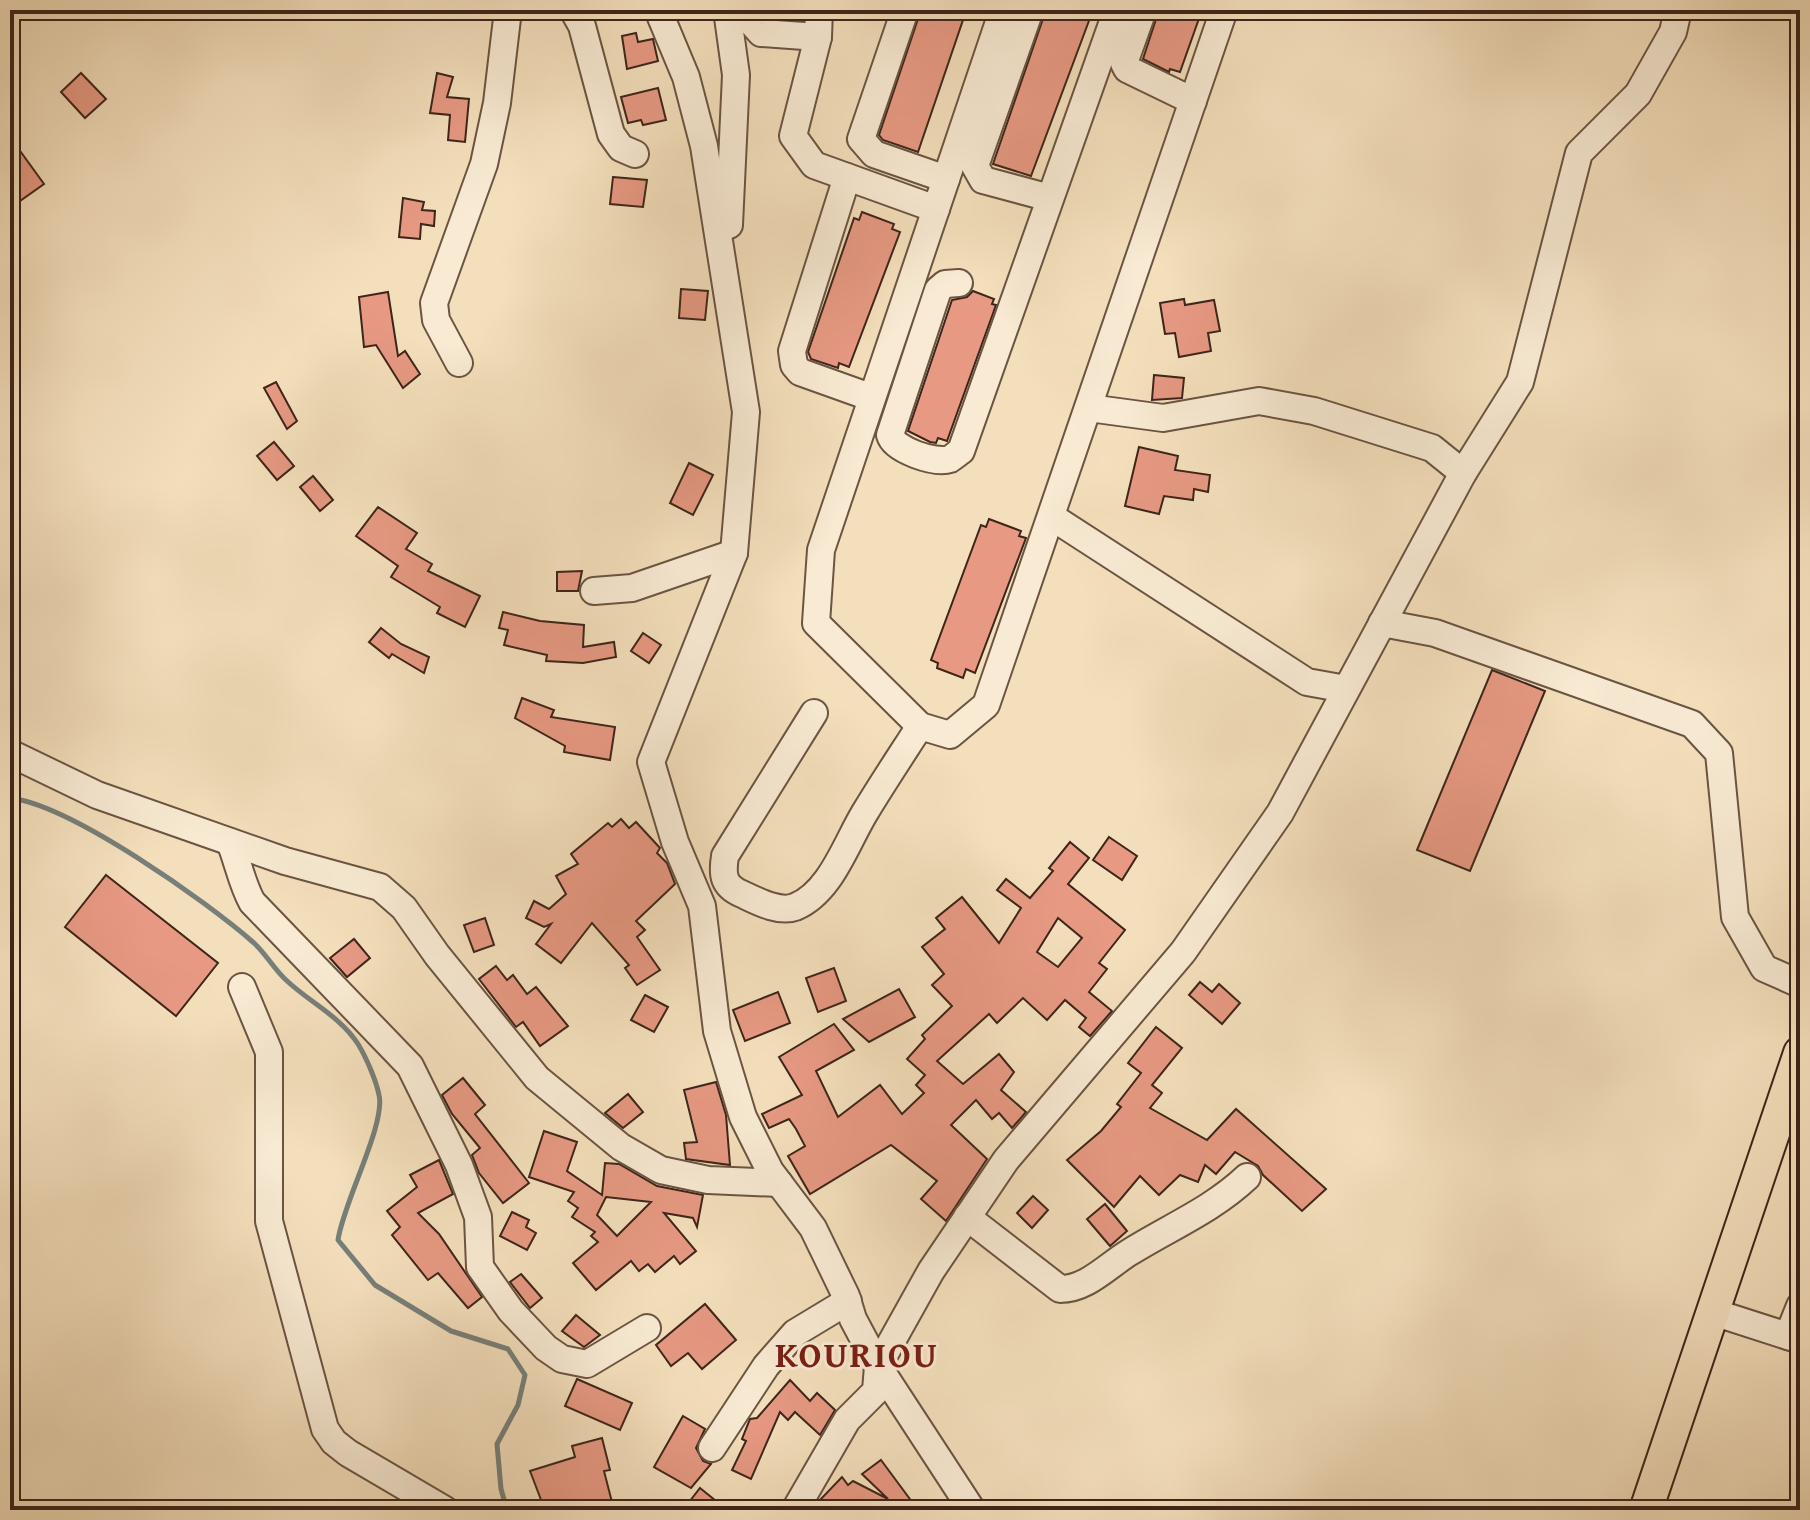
<svg xmlns="http://www.w3.org/2000/svg" width="1810" height="1520" font-family="'Gentium Book Plus',serif">
<rect width="100%" height="100%" fill="#f4dfbc"/>
<filter id="stains"><feTurbulence type="fractalNoise" baseFrequency=".0025" numOctaves="4"/><feColorMatrix values="0 0 0 0 .2 0 0 0 0 .09 0 0 0 0 .02 0 0 0 .5 -.17"/></filter>
<radialGradient id="worn" r=".72"><stop offset=".6" stop-color="#630" stop-opacity="0"/><stop offset="1" stop-color="#630" stop-opacity=".3"/></radialGradient>
<g fill="none" stroke-linecap="round" stroke-linejoin="round">
<g stroke="#777f79" stroke-width="5">
<path d="M 10,798 C 71,805 206,901 254,943 C 266,954 274,969 286,980 C 309,1002 340,1016 358,1044 C 366,1057 376,1080 379,1095 C 386,1124 343,1203 338,1240 L 375,1285 L 451,1331 L 508,1349 L 525,1375 L 518,1405 L 497,1444 L 501,1489 L 507,1510"/>
<polyline points="513,1510 514,1510"/>
</g>
</g>
<g fill="#e79983" stroke="#3d251a" stroke-width="2" fill-rule="evenodd">
<polygon points="921,10 957,10 956,14 964,17 918,152 883,140 879,135"/>
<polygon points="1046,10 1086,10 1084,15 1090,18 1031,176 993,164"/>
<polygon points="1159,10 1202,10 1180,72 1170,69 1169,72 1143,59"/>
<polygon points="636,33 638,42 653,39 658,61 627,69 622,36"/>
<polygon points="81,73 106,99 85,118 61,92"/>
<polygon points="437,73 453,77 447,97 469,99 465,142 448,140 450,115 430,113"/>
<polygon points="658,88 666,120 643,125 641,120 628,123 621,97"/>
<polygon points="10,137 44,184 10,208"/>
<polygon points="613,177 647,180 643,207 610,204"/>
<polygon points="403,198 424,202 422,210 435,211 434,226 421,224 420,239 399,237"/>
<polygon points="862,212 894,224 892,229 900,232 849,367 839,363 838,368 811,359 808,352 854,218 859,220"/>
<polygon points="681,289 708,291 705,320 679,318"/>
<polygon points="973,291 994,299 992,304 996,305 947,441 938,438 936,443 930,442 908,431 952,300 967,297"/>
<polygon points="388,292 398,356 405,351 420,374 403,388 376,345 364,347 359,297"/>
<polygon points="1184,299 1185,305 1214,300 1220,331 1208,333 1211,351 1179,357 1175,333 1165,334 1160,303"/>
<polygon points="1154,375 1184,378 1182,398 1152,400"/>
<polygon points="276,382 297,421 287,429 264,388"/>
<polygon points="274,442 294,466 277,480 257,456"/>
<polygon points="1139,447 1178,456 1175,470 1210,475 1208,492 1194,489 1193,500 1164,496 1159,514 1125,506"/>
<polygon points="689,463 713,475 693,515 670,503"/>
<polygon points="313,476 333,500 320,511 300,487"/>
<polygon points="378,507 417,533 406,549 432,564 428,571 480,596 465,627 437,613 440,607 391,577 398,566 356,536"/>
<polygon points="989,519 1021,531 1019,536 1026,538 975,673 966,669 963,678 937,668 938,663 931,660 981,525 986,527"/>
<polygon points="582,571 578,591 557,591 557,572"/>
<polygon points="503,612 540,621 584,625 583,647 614,642 616,657 583,663 546,661 547,655 504,645 508,630 499,628"/>
<polygon points="381,628 401,644 429,657 424,673 392,654 389,658 369,642"/>
<polygon points="643,633 661,645 649,663 631,651"/>
<polygon points="1492,670 1545,691 1470,871 1417,850"/>
<polygon points="522,698 554,710 551,717 615,727 610,760 564,752 565,746 515,718"/>
<polygon points="621,819 629,828 636,822 660,848 657,853 667,863 675,884 636,921 645,930 637,937 660,970 637,985 625,968 629,965 592,923 561,963 536,944 551,924 544,927 526,918 534,901 549,909 566,894 556,876 578,864 571,854 608,823 612,827"/>
<polygon points="1109,837 1137,856 1122,880 1093,860"/>
<path d="M 1070,842 L 1089,858 L 1068,884 L 1125,930 L 1099,963 L 1107,969 L 1089,992 L 1112,1011 L 1090,1036 L 1079,1027 L 1086,1018 L 1065,1000 L 1047,1020 L 1023,998 L 997,1023 L 989,1014 L 937,1061 L 963,1084 L 999,1054 L 1014,1072 L 1001,1090 L 1026,1112 L 1012,1128 L 999,1113 L 992,1119 L 976,1100 L 951,1125 L 987,1159 L 946,1221 L 921,1199 L 937,1181 L 891,1145 L 810,1194 L 788,1156 L 805,1146 L 796,1129 L 789,1119 L 769,1128 L 762,1114 L 802,1095 L 779,1057 L 834,1024 L 854,1050 L 816,1071 L 838,1117 L 880,1085 L 902,1114 L 924,1093 L 916,1085 L 925,1075 L 907,1059 L 925,1039 L 922,1035 L 952,1006 L 932,985 L 944,974 L 922,947 L 945,929 L 936,918 L 962,897 L 999,943 L 1021,908 L 997,890 L 1006,879 L 1030,898 L 1053,871 L 1049,868 ZM 1058,918 L 1082,938 L 1058,967 L 1037,952 Z"/>
<polygon points="106,875 218,963 176,1016 65,927"/>
<polygon points="485,918 494,945 474,952 464,925"/>
<polygon points="354,939 370,958 347,977 330,958"/>
<polygon points="496,966 507,980 513,975 527,994 536,987 568,1026 540,1046 523,1022 516,1027 479,979"/>
<polygon points="834,968 846,1001 818,1012 806,978"/>
<polygon points="1200,982 1212,992 1219,984 1240,1003 1222,1024 1189,995"/>
<polygon points="899,989 915,1017 869,1042 843,1019"/>
<polygon points="778,992 790,1023 745,1041 733,1010"/>
<polygon points="645,995 668,1007 654,1032 631,1020"/>
<polygon points="1156,1027 1182,1048 1152,1085 1162,1093 1150,1108 1207,1140 1236,1109 1326,1189 1302,1211 1263,1175 1258,1166 1235,1152 1216,1174 1205,1165 1198,1182 1180,1175 1159,1195 1140,1176 1114,1207 1067,1160 1101,1131 1121,1107 1117,1104 1141,1073 1128,1063"/>
<polygon points="463,1078 485,1105 475,1114 529,1183 503,1203 479,1173 472,1155 480,1148 452,1114 442,1095"/>
<polygon points="716,1082 726,1115 730,1165 686,1159 684,1143 697,1142 684,1090"/>
<polygon points="628,1094 643,1112 623,1128 605,1113"/>
<path d="M 544,1131 L 577,1142 L 567,1171 L 602,1195 L 605,1163 L 619,1164 L 657,1186 L 703,1195 L 697,1227 L 693,1218 L 664,1213 L 696,1251 L 680,1264 L 674,1256 L 655,1272 L 648,1264 L 639,1271 L 631,1261 L 596,1290 L 573,1263 L 598,1242 L 591,1236 L 595,1232 L 572,1217 L 578,1208 L 568,1201 L 574,1192 L 529,1177 ZM 606,1197 L 651,1202 L 617,1236 L 597,1215 Z"/>
<polygon points="439,1160 453,1194 418,1213 439,1234 482,1297 468,1308 438,1273 428,1280 392,1235 400,1227 387,1211 417,1187 410,1175"/>
<polygon points="1033,1196 1048,1210 1032,1228 1017,1213"/>
<polygon points="1105,1204 1127,1231 1110,1246 1087,1219"/>
<polygon points="512,1212 529,1220 526,1227 536,1233 527,1250 500,1236"/>
<polygon points="521,1274 542,1298 530,1308 510,1282"/>
<polygon points="705,1304 736,1340 702,1369 688,1353 671,1366 656,1345"/>
<polygon points="576,1315 600,1335 584,1347 562,1331"/>
<polygon points="577,1379 632,1403 620,1430 565,1406"/>
<polygon points="790,1380 810,1401 817,1393 835,1410 820,1435 795,1412 788,1420 780,1412 751,1479 732,1470 746,1441 742,1439 750,1419 757,1418"/>
<polygon points="683,1416 705,1429 696,1448 703,1461 711,1464 691,1488 654,1467"/>
<polygon points="602,1438 610,1470 604,1471 614,1510 556,1510 552,1501 543,1505 530,1471 575,1457 572,1446"/>
<polygon points="881,1460 918,1510 825,1510 818,1502 842,1477 848,1485 853,1481 888,1499 862,1474"/>
<polygon points="700,1488 716,1501 709,1510 683,1510"/>
</g>
<g fill="none" stroke-linecap="round" stroke-linejoin="round">
<g stroke="#6b5442" stroke-width="30">
<g id="minor">
<polyline points="573,10 582,26 611,134 621,148 635,154"/>
<polyline points="658,10 686,77 704,146 746,412 734,553 651,762 675,842 702,906 717,1031 743,1117 770,1171 813,1228 846,1296 853,1319 878,1366 972,1510"/>
<polyline points="727,10 736,75 729,225"/>
<polyline points="752,10 753,24 761,33 818,37"/>
<polyline points="819,10 818,37 793,136 814,165 936,209"/>
<polyline points="905,10 861,139 874,154 946,179"/>
<polyline points="1003,10 821,550 816,623 920,726 950,735 986,705 1224,10"/>
<polyline points="1030,10 975,166 983,180 1050,198"/>
<polyline points="1143,10 1124,63 1127,69 1193,101"/>
<polyline points="847,177 792,351 794,365 800,372 870,397"/>
<path d="M 959,283 L 945,284 L 938,290 L 890,435 C 894,450 935,464 950,459 C 952,458 959,452 961,451 L 1117,10"/>
<polyline points="459,363 436,320 434,303 484,164 497,103 508,10"/>
<polyline points="1089,408 1163,418 1259,401 1314,411 1432,448 1463,473"/>
<polyline points="1052,517 1307,682 1346,689"/>
<polyline points="594,591 632,588 734,553"/>
<polyline points="1382,623 1435,633 1692,724 1719,753 1735,917 1764,968 1800,984"/>
<path d="M 814,713 L 725,856 C 722,875 723,886 742,894 C 757,901 779,913 795,907 C 832,892 847,840 867,809 C 884,781 902,754 920,726"/>
<polyline points="10,753 97,795 285,861 380,887 404,908 437,955 537,1078 621,1147 661,1170 708,1180 779,1183"/>
<path d="M 230,842 C 238,862 242,884 252,902 L 410,1066 L 459,1165 L 478,1217 L 480,1267 L 511,1311 L 546,1348 L 562,1359 L 587,1364 L 647,1328"/>
<polyline points="242,987 269,1052 269,1221 325,1429 334,1442 348,1453 445,1510"/>
<path d="M 967,1217 L 1060,1289 C 1087,1289 1107,1266 1130,1252 C 1170,1227 1212,1210 1247,1177"/>
<polyline points="1713,1312 1800,1340"/>
<polyline points="1788,1336 1800,1306"/>
<polyline points="712,1448 766,1366 795,1333 848,1301"/>
<polyline points="795,1510 847,1420 876,1391 878,1366 931,1271 1006,1160 1183,952 1280,813 1463,473 1520,382 1579,153 1638,94 1673,32 1678,10"/>
</g>
</g>
<g stroke="#3d251a" stroke-width="36">
<polyline id="major" points="1646,1510 1800,1053"/>
</g>
<use href="#minor" stroke="#f8ead3" stroke-width="26"/>
<use href="#major" stroke="#f4dfbc" stroke-width="32"/>
</g>
<g text-anchor="middle" dominant-baseline="central" stroke-width="6" stroke-linejoin="round" paint-order="stroke">
<g font-size="36" font-weight="bold" letter-spacing="2" fill="#7a1f14" stroke="#f8ead3">
<text x="857" y="1353">KOURIOU</text>
</g>
</g>
<rect width="1810" height="1520" fill="none" stroke="#f4dfbc" stroke-width="40"/>
<rect x="12" y="12" width="1786" height="1496" fill="none" stroke="#3d251a" stroke-width="4"/>
<rect x="20" y="20" width="1770" height="1480" fill="none" stroke="#3d251a" stroke-width="2"/>
<rect width="100%" height="100%" filter="url(#stains)"/>
<rect width="100%" height="100%" fill="url(#worn)"/>
</svg>
